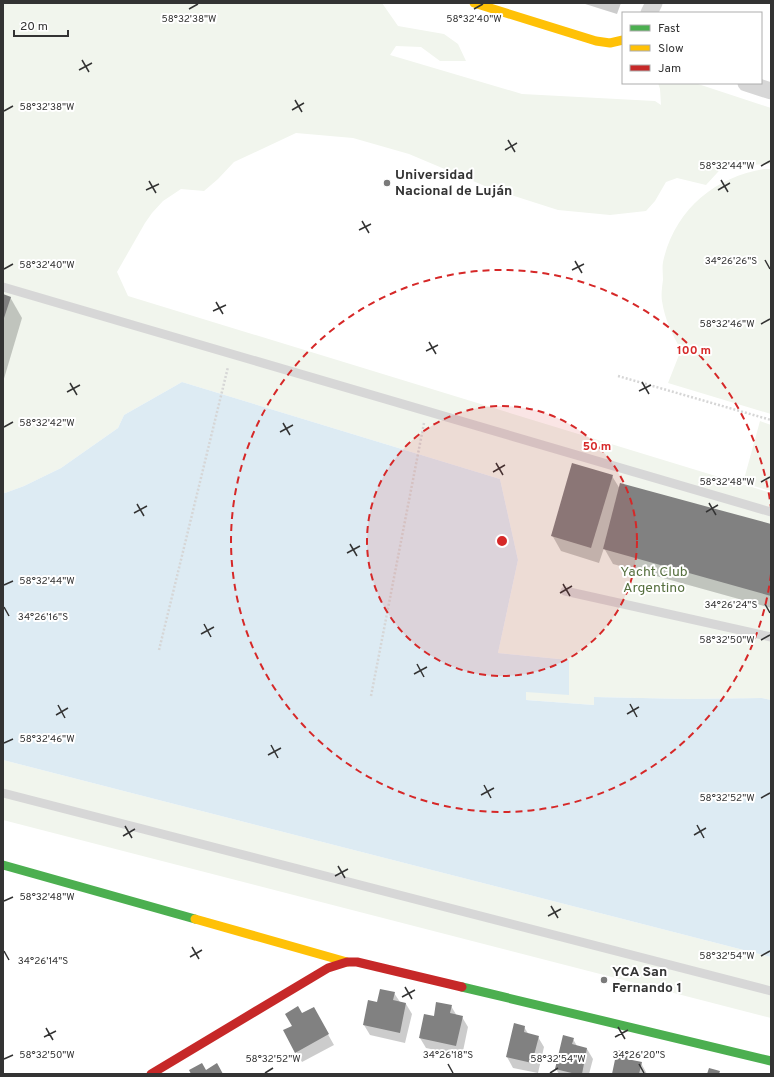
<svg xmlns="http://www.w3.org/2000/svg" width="774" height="1077" font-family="Overpass,sans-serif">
<rect width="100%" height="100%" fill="#fff"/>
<g fill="#f1f5ed">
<polygon points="3,3 382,3 398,26 444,34 458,44 466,61 440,61 421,47 396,46 390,55 522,94 655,101 661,105 660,89 658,83 695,83 771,108 771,164 744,165 728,161 706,185 677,178 666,182 655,201 646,211 610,215 558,210 492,189 409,154 353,138 296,133 234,162 218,179 204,191 181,189 163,201 152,213 145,223 117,272 128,296 771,493 771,700 762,698 688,699 594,697 594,705 526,700 526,692 569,660 498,653 518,560 500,479 182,382 124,415 118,428 61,468 24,486 5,493 3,492"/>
<path d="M 764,169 L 771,169 L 771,414 L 668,383 L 681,350 C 672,334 665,320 662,301 C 661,295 662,287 663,280 C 663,274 662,268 663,262 C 674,211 714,177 764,169 Z"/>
<polygon points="760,421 771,425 771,491 743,483"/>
<polygon points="3,760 771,957 771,1018 3,820"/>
</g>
<polygon fill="#ddebf3" points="182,382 500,479 518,560 498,653 569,660 569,695 526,692 526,700 594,705 594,697 688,699 762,698 771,700 771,957 3,760 3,492 5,493 24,486 61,468 118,428 124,415"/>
<g fill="#0003">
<polygon points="582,3 621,3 617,14"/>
<polygon points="3,295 10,297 22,318 3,382"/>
<polygon points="612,476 620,489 771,525 771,608 613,564 604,548 599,563 561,551 552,535"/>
<polygon points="394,993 400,1002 406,1004 412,1014 405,1043 370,1035 364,1025 378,1004"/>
<polygon points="451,1006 457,1016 462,1017 468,1027 462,1056 426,1048 420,1038 434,1017"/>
<polygon points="313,1008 334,1045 302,1062 284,1031 293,1026 302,1015"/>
<polygon points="524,1027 529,1035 538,1037 544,1047 538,1073 513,1068 507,1057"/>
<polygon points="573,1039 577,1046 587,1049 593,1059 589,1074 559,1074 556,1069"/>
<polygon points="628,1053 632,1061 641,1063 647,1074 613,1074"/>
</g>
<g fill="#818181">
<polygon points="3,294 11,297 3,321"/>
<polygon points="572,463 613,475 591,548 551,536"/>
<polygon points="620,483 771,524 771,596 603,549"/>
<polygon points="380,989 395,992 393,1000 406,1003 400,1033 363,1025 368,1000 377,1002"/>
<polygon points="436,1002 452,1005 450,1013 463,1016 456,1046 419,1038 424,1014 434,1016"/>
<polygon points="298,1006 302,1013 314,1007 329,1034 295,1053 283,1030 292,1026 285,1014"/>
<polygon points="514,1023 525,1026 524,1032 539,1036 532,1063 506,1057"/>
<polygon points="563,1035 574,1038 572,1044 587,1048 582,1074 576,1074 555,1069"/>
<polygon points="617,1050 628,1052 627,1059 642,1062 639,1074 612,1074"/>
<polygon points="202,1063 206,1070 217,1063 223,1074 191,1074 189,1070"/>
<polygon points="709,1068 720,1071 719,1074 707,1074"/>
</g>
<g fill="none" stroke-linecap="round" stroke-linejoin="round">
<g stroke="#d6d6d6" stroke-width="2.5" stroke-dasharray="2 2" stroke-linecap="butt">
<polyline points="618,376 771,420"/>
<polyline points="159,650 228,367"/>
<polyline points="371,696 424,423"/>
</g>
<g stroke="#d7d7d7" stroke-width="9">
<polyline points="3,287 771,512"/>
<polyline points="565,591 771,637"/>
<polyline points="3,793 771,991"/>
</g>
<g stroke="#d7d7d7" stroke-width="17">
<polyline points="649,13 654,3"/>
<polyline points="746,83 771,91"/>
</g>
<g stroke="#4caf50" stroke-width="9">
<polyline points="3,865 195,919"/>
<polyline points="462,987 771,1061"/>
</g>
<g stroke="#ffc107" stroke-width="9">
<polyline points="474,3 596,41 610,43 623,40"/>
<polyline points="195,919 347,962"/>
</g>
<polyline stroke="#c62828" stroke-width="9" points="151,1074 328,968 347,962 357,962 462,987"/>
</g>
<path fill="none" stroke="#333" stroke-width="1.5" d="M 189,9 L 198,4M 474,9 L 483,4M 82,60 L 89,72M 79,70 L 92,63M 295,100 L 302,112M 292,110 L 304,103M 4,111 L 13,106M 508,140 L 515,152M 505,150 L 517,143M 761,166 L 770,161M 721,180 L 728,192M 149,181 L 156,193M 146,190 L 159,184M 718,190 L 730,183M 362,221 L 369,233M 359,230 L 371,224M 765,260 L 770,269M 575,261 L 582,273M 4,269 L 13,264M 572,270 L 584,264M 216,302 L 223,314M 213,311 L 226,305M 761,324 L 770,319M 429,342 L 436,354M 426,351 L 438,345M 642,382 L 649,394M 70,383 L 77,395M 639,391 L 651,385M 67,392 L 80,385M 283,423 L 290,435M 4,427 L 13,422M 280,432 L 293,425M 496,463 L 503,475M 493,472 L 505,465M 761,482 L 770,477M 709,503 L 716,515M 137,504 L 144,516M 706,512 L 718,505M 134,513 L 147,506M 350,544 L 357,556M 347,553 L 360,546M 563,584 L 570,596M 4,585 L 13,581M 560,593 L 572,586M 765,604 L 770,613M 4,607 L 9,616M 204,624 L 211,637M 201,634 L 214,627M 761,640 L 770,635M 417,664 L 424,677M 414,674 L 427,667M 630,704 L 637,717M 58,705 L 65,718M 627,714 L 639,707M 56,715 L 68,708M 4,743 L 13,739M 271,745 L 278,758M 268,755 L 281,748M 484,785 L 491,798M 481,795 L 494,788M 761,798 L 770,793M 697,825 L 704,838M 125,826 L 132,838M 694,835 L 706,828M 123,836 L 135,829M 338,866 L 345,878M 335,876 L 348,869M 4,901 L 13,897M 551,906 L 558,918M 548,916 L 561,909M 192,947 L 199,959M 4,951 L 9,960M 761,956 L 770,951M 190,957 L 202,950M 405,987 L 412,999M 402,997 L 415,990M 618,1027 L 625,1039M 46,1028 L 53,1040M 44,1037 L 56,1031M 615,1037 L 628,1030M 4,1059 L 13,1055M 448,1064 L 453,1073M 639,1064 L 644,1073M 265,1073 L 273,1068M 550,1073 L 558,1068"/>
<circle cx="502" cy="541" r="135" fill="#d62828" fill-opacity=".12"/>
<g fill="none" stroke="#d62828" stroke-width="2" stroke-dasharray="7 5">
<circle cx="502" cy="541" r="135"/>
<path d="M771 574A271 271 0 1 1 771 508"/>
</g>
<g fill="#7a7a7a" stroke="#fff" stroke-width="1.5">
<circle cx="387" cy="183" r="4"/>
<circle cx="604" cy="980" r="4"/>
</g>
<g text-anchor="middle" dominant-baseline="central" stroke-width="4" stroke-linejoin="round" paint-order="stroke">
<g font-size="14" font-weight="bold" fill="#333" stroke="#fff" text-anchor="start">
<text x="395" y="175">Universidad<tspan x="395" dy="16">Nacional de Luján</tspan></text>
<text x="612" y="972">YCA San<tspan x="612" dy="16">Fernando 1</tspan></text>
</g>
<g font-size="14" fill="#56703f" stroke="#fff">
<text x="654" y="572">Yacht Club<tspan x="654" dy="16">Argentino</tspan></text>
</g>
</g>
<g font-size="10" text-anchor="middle" fill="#333" stroke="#fff" stroke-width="4" stroke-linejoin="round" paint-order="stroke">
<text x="189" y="22">58°32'38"W</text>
<text x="474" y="22">58°32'40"W</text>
<text x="47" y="110">58°32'38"W</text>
<text x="727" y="169">58°32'44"W</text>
<text x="731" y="264">34°26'26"S</text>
<text x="47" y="268">58°32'40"W</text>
<text x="727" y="327">58°32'46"W</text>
<text x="47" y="426">58°32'42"W</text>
<text x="727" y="485">58°32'48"W</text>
<text x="47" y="584">58°32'44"W</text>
<text x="731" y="608">34°26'24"S</text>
<text x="43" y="620">34°26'16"S</text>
<text x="727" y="643">58°32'50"W</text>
<text x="47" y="742">58°32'46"W</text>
<text x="727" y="801">58°32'52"W</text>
<text x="47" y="900">58°32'48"W</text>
<text x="727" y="959">58°32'54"W</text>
<text x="43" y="964">34°26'14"S</text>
<text x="448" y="1058">34°26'18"S</text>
<text x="639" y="1058">34°26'20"S</text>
<text x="47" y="1058">58°32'50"W</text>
<text x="273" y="1062">58°32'52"W</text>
<text x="558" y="1062">58°32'54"W</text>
</g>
<circle cx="502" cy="541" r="6" fill="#d62828" stroke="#fff" stroke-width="2"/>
<g font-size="12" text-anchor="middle" font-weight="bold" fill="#d62828" stroke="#fff" stroke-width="4" stroke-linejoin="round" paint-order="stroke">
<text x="694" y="354">100 m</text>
<text x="597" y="450">50 m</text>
</g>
<rect width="774" height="1077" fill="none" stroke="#333333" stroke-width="8"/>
<rect x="622" y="12" width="140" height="72" fill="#ffffff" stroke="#adadad"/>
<rect x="630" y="25" width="20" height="6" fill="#4caf50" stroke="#adadad"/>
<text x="658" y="32" font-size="12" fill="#333333">Fast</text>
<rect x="630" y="45" width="20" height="6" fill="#ffc107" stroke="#adadad"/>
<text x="658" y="52" font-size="12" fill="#333333">Slow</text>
<rect x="630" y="65" width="20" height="6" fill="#c62828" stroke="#adadad"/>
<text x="658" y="72" font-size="12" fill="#333333">Jam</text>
<path d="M14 30v6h54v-6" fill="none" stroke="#333333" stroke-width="2"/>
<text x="20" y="30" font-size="12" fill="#333333" stroke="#ffffff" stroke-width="3" paint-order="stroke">20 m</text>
</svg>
